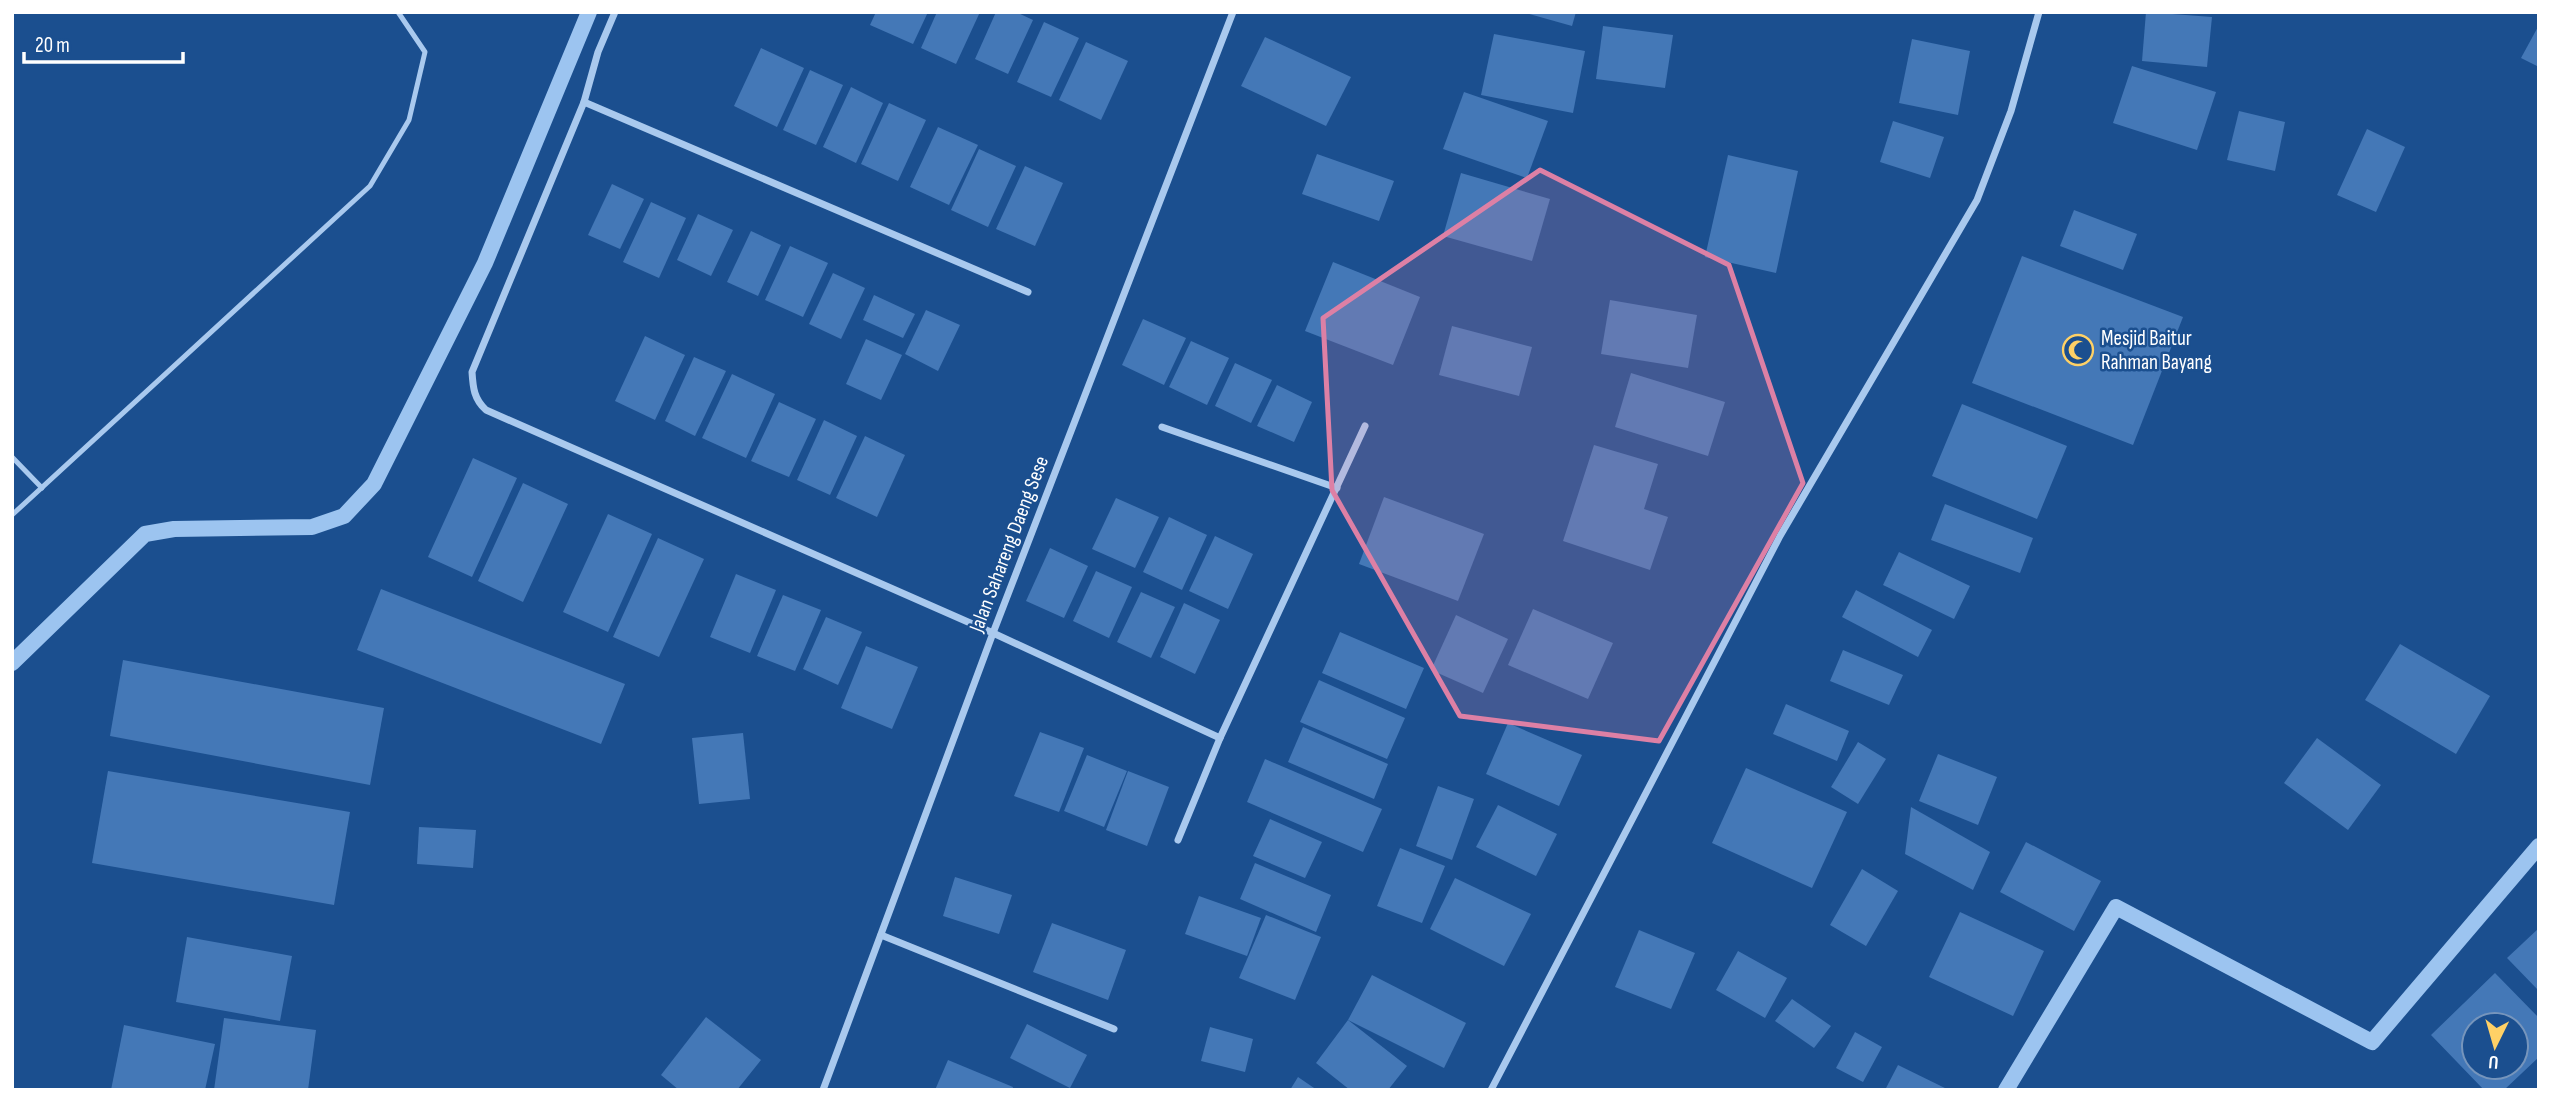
<svg xmlns="http://www.w3.org/2000/svg" width="2551" height="1102" font-family="'Sofia Sans Condensed',sans-serif">
<rect width="100%" height="100%" fill="#1b4f8f"/>
<g fill="none" stroke-linecap="round" stroke-linejoin="round">
<g stroke="#9cc4f0" stroke-width="16">
<polyline points="12,663 145,534 174,529 312,527 344,516 374,484 485,263 589,12"/>
<polyline points="2006,1090 2116,907 2372,1042 2539,846"/>
</g>
</g>
<g fill="#4478b7" fill-rule="evenodd">
<polygon points="876,12 928,12 913,44 870,25"/>
<polygon points="937,12 980,12 956,64 921,48"/>
<polygon points="996,12 1016,12 1033,20 1008,74 975,59"/>
<polygon points="1522,12 1576,12 1572,26"/>
<polygon points="2146,12 2212,17 2207,67 2142,61"/>
<polygon points="1044,22 1079,38 1051,97 1017,82"/>
<polygon points="2539,25 2539,67 2521,58"/>
<polygon points="1603,26 1673,35 1665,88 1596,79"/>
<polygon points="1494,34 1585,51 1573,113 1481,95"/>
<polygon points="1265,37 1351,77 1326,126 1241,86"/>
<polygon points="1912,39 1970,51 1958,115 1899,103"/>
<polygon points="1086,42 1128,61 1101,120 1059,100"/>
<polygon points="761,48 804,68 777,127 734,106"/>
<polygon points="2132,66 2216,92 2197,150 2113,123"/>
<polygon points="810,70 843,85 816,145 783,130"/>
<polygon points="851,87 883,103 856,163 823,147"/>
<polygon points="1464,92 1548,121 1527,178 1443,149"/>
<polygon points="889,103 926,120 898,181 861,164"/>
<polygon points="2239,111 2285,122 2275,171 2227,160"/>
<polygon points="1893,121 1944,137 1930,178 1880,162"/>
<polygon points="938,127 978,145 949,205 910,187"/>
<polygon points="2367,129 2405,147 2376,212 2337,195"/>
<polygon points="979,149 1016,166 988,227 951,210"/>
<polygon points="1317,154 1394,181 1379,221 1302,194"/>
<polygon points="1728,155 1798,171 1776,273 1705,257"/>
<polygon points="1025,166 1063,183 1035,246 996,229"/>
<polygon points="1461,173 1550,199 1532,261 1443,236"/>
<polygon points="612,184 644,199 620,249 588,235"/>
<polygon points="651,202 686,218 659,278 623,262"/>
<polygon points="2074,210 2137,234 2123,270 2060,246"/>
<polygon points="698,214 733,230 711,276 677,260"/>
<polygon points="751,231 781,245 758,296 727,282"/>
<polygon points="790,246 828,263 803,317 765,300"/>
<polygon points="2022,256 2183,317 2133,445 1972,383"/>
<polygon points="1333,262 1420,297 1393,365 1305,331"/>
<polygon points="833,273 865,288 841,339 809,324"/>
<polygon points="874,295 915,314 903,338 863,320"/>
<polygon points="1610,300 1697,315 1688,368 1601,354"/>
<polygon points="926,310 960,325 938,371 905,354"/>
<polygon points="1143,319 1186,338 1164,385 1122,365"/>
<polygon points="1452,326 1532,347 1519,396 1439,375"/>
<polygon points="645,336 685,355 655,420 615,401"/>
<polygon points="866,339 902,355 881,400 846,384"/>
<polygon points="1191,341 1229,358 1207,405 1169,387"/>
<polygon points="694,357 726,371 695,436 665,421"/>
<polygon points="1235,363 1272,380 1251,423 1215,406"/>
<polygon points="1631,373 1725,402 1708,456 1615,427"/>
<polygon points="732,374 775,394 746,458 702,438"/>
<polygon points="1277,385 1312,402 1294,442 1257,426"/>
<polygon points="779,402 816,419 789,477 751,461"/>
<polygon points="1962,404 2067,446 2037,519 1932,476"/>
<polygon points="824,420 857,436 830,495 797,480"/>
<polygon points="865,436 905,455 877,517 836,498"/>
<polygon points="1594,445 1658,464 1644,509 1668,517 1650,570 1563,541"/>
<polygon points="473,458 517,478 472,577 428,557"/>
<polygon points="523,483 568,504 523,602 478,581"/>
<polygon points="1384,497 1484,534 1458,601 1359,564"/>
<polygon points="1116,498 1159,517 1135,568 1092,549"/>
<polygon points="1945,504 2033,538 2020,573 1931,540"/>
<polygon points="608,514 652,534 608,632 563,612"/>
<polygon points="1169,517 1207,535 1182,590 1143,572"/>
<polygon points="1215,536 1253,554 1228,609 1189,591"/>
<polygon points="658,538 704,559 659,657 613,637"/>
<polygon points="1050,548 1088,566 1064,618 1026,601"/>
<polygon points="1899,552 1970,586 1954,619 1883,585"/>
<polygon points="1096,571 1132,587 1109,638 1073,621"/>
<polygon points="736,574 776,590 750,653 710,637"/>
<polygon points="381,589 625,684 601,744 357,650"/>
<polygon points="1856,590 1932,630 1918,657 1842,617"/>
<polygon points="1141,592 1175,607 1151,658 1117,642"/>
<polygon points="783,595 821,610 795,671 757,656"/>
<polygon points="1184,603 1220,620 1195,674 1160,657"/>
<polygon points="1533,609 1613,643 1588,699 1508,665"/>
<polygon points="1456,615 1508,639 1483,693 1431,670"/>
<polygon points="826,617 862,632 838,685 803,669"/>
<polygon points="1340,632 1424,668 1406,709 1322,673"/>
<polygon points="2400,644 2490,696 2456,754 2365,700"/>
<polygon points="866,646 918,667 892,729 841,708"/>
<polygon points="1843,650 1903,675 1889,705 1830,681"/>
<polygon points="123,660 384,708 370,785 110,736"/>
<polygon points="1319,680 1405,718 1387,759 1300,722"/>
<polygon points="1786,704 1849,731 1837,761 1773,734"/>
<polygon points="1508,723 1582,755 1559,806 1486,774"/>
<polygon points="1303,727 1388,764 1374,799 1288,762"/>
<polygon points="1040,732 1084,748 1059,812 1014,796"/>
<polygon points="743,733 750,799 699,804 692,738"/>
<polygon points="2317,738 2381,785 2348,830 2284,783"/>
<polygon points="1858,742 1886,759 1858,804 1831,787"/>
<polygon points="1938,754 1997,777 1978,825 1919,801"/>
<polygon points="1087,755 1127,771 1104,827 1064,811"/>
<polygon points="1265,759 1382,809 1363,852 1247,802"/>
<polygon points="1746,768 1847,812 1812,888 1712,843"/>
<polygon points="108,771 350,812 334,905 92,863"/>
<polygon points="1128,771 1169,787 1147,846 1106,830"/>
<polygon points="1438,786 1474,799 1452,860 1416,846"/>
<polygon points="1498,805 1557,834 1536,876 1476,847"/>
<polygon points="1911,807 1990,852 1973,890 1905,854"/>
<polygon points="1270,819 1322,842 1305,878 1253,856"/>
<polygon points="419,827 476,830 473,868 417,864"/>
<polygon points="2026,842 2101,881 2074,931 2000,892"/>
<polygon points="1400,848 1445,866 1422,923 1377,906"/>
<polygon points="1255,863 1331,895 1316,932 1240,899"/>
<polygon points="1862,869 1898,891 1866,946 1830,925"/>
<polygon points="955,877 1012,895 999,934 943,916"/>
<polygon points="1455,878 1531,914 1504,966 1430,929"/>
<polygon points="1199,896 1261,918 1247,956 1185,934"/>
<polygon points="1960,912 2044,951 2013,1016 1929,977"/>
<polygon points="1266,915 1321,937 1295,1000 1239,978"/>
<polygon points="1052,923 1126,950 1108,1000 1033,972"/>
<polygon points="2539,928 2539,991 2507,958"/>
<polygon points="1639,930 1695,953 1671,1009 1615,987"/>
<polygon points="187,937 292,956 280,1021 176,1002"/>
<polygon points="1738,951 1787,978 1765,1018 1716,990"/>
<path d="M 2495,973 L 2539,1018 L 2539,1057 L 2504,1090 L 2484,1090 L 2431,1035 ZM 2474,1025 L 2516,1025 L 2516,1067 L 2474,1067 Z"/>
<polygon points="1372,975 1466,1023 1444,1068 1348,1020"/>
<polygon points="1792,999 1831,1026 1814,1048 1775,1021"/>
<polygon points="706,1017 761,1060 737,1090 679,1090 661,1075"/>
<polygon points="224,1018 316,1030 308,1090 214,1090"/>
<polygon points="1348,1020 1407,1066 1388,1090 1350,1090 1316,1063"/>
<polygon points="1027,1024 1087,1055 1070,1088 1010,1058"/>
<polygon points="124,1025 215,1044 205,1090 111,1090"/>
<polygon points="1210,1027 1253,1039 1245,1072 1201,1061"/>
<polygon points="1855,1032 1882,1047 1863,1082 1836,1068"/>
<polygon points="948,1060 1013,1087 1012,1090 935,1090"/>
<polygon points="1898,1065 1949,1090 1885,1090"/>
<polygon points="1298,1077 1317,1090 1290,1090"/>
</g>
<g fill="none" stroke-linecap="round" stroke-linejoin="round">
<g stroke="#a9c9ee" stroke-width="5">
<polyline points="12,457 42,488"/>
<polyline points="12,515 370,186 409,120 425,52 398,12"/>
</g>
<g stroke="#a9c9ee" stroke-width="7">
<path d="M 615,12 L 598,52 L 584,102 L 472,372 C 473,388 474,399 486,410 L 993,633 L 1220,738"/>
<polyline points="584,102 1028,292"/>
<polyline points="1162,427 1337,488"/>
<polyline points="1178,840 1220,738 1365,426"/>
<polyline points="881,935 1114,1029"/>
<polyline points="823,1090 993,633 1233,12"/>
<polyline points="1491,1090 1780,536 1977,200 2011,111 2039,12"/>
</g>
</g>
<path fill="#dd80a5" fill-opacity="0.2" stroke="#dd80a5" stroke-width="5" stroke-linejoin="round" d="M 1540,170 L 1729,265 L 1803,483 L 1659,741 L 1460,716 L 1332,490 L 1323,318 Z"/>
<defs>
<g id="mosque-ring" transform="scale(1.575)"><circle r="9.5" fill="#1b4f8f" stroke="#ffd166" stroke-width="1.5"/><path d="M3.5-4.9A6 6 0 1 0 3.5 4.9A5 5 0 1 1 3.5-4.9Z" fill="#ffd166"/></g>
</defs>
<g fill-rule="evenodd">
<use href="#mosque-ring" x="2078" y="350"/>
</g>
<g text-anchor="middle" dominant-baseline="central" stroke-width="5" stroke-linejoin="round" paint-order="stroke">
<g font-size="21" fill="#fff" stroke="#1b4f8f" text-anchor="start">
<text x="2101" y="338">Mesjid Baitur<tspan x="2101" dy="24">Rahman Bayang</tspan></text>
</g>
<g font-size="21" fill="#fff" stroke="#1b4f8f">
<text transform="translate(1009 544) rotate(-69)">Jalan Sahareng Daeng Sese</text>
</g>
</g>
<rect width="2551" height="1102" fill="none" stroke="#ffffff" stroke-width="28"/>
<g transform="translate(2495 1046) rotate(185)"><circle r="33" fill="#1b4f8f" stroke="#7695bc" stroke-width="2"/>
<path d="M0-5L12 26L0 18L-12 26Z" fill="#ffd166"/>
<text y="-10" font-size="19" font-weight="bold" text-anchor="middle" fill="#ffffff">U</text>
</g>
<path d="M24 52v10h159v-10" fill="none" stroke="#ffffff" stroke-width="3.5"/>
<text x="35" y="52" font-size="21" fill="#ffffff" stroke="#1b4f8f" stroke-width="5" paint-order="stroke">20 m</text>
</svg>
